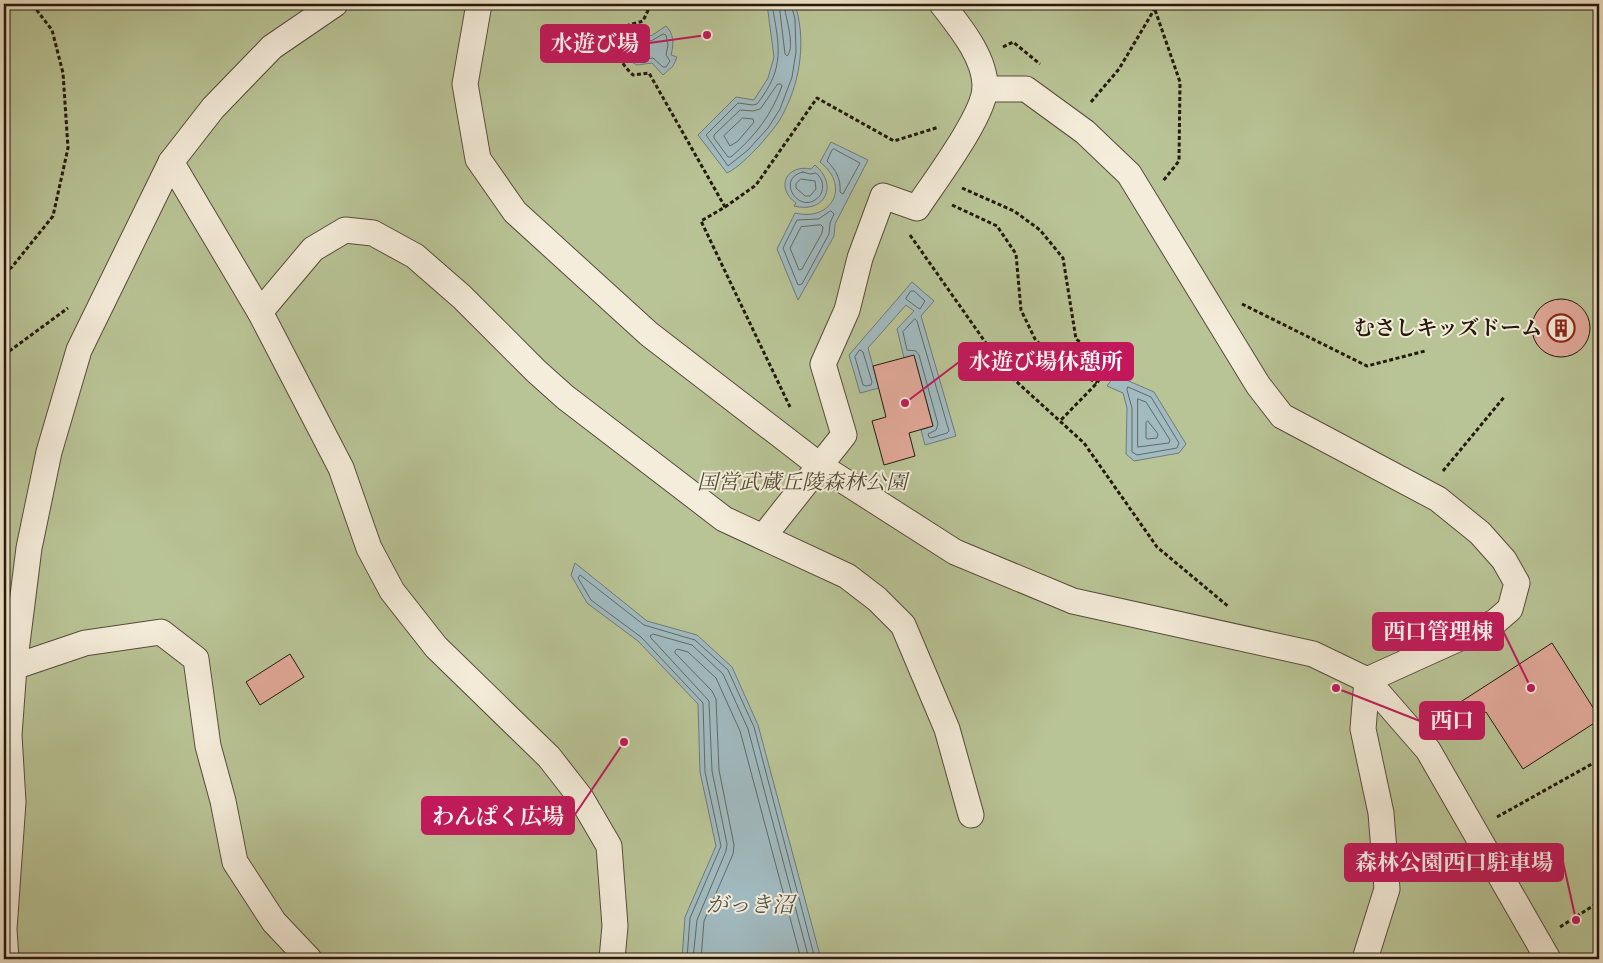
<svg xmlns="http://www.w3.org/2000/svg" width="1603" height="963" font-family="'IM FELL Double Pica','Noto Serif JP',serif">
<rect width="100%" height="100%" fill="#efe3c8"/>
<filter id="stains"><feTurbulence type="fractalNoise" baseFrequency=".004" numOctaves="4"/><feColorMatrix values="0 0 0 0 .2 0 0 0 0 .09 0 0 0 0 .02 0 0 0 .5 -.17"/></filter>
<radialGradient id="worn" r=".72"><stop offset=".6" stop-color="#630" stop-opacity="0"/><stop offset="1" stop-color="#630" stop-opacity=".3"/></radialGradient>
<rect fill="#b9c496" stroke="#6e6f51" x="4" y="4" width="1595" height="955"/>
<g fill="#a1bbc1" stroke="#6f7b79">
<path d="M 767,4 L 795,4 C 806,39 801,79 784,112 C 778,125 768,135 759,146 C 749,156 739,167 727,173 L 698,135 L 736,97 L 754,100 L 768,78 L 774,57 Z"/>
<path d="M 666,26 C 674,34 674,44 671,55 L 677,57 L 673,66 L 663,75 L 652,63 L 637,65 C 619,57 621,43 628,28 L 634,34 L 643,29 L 646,31 L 651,36 Z"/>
<path d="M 831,142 L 868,160 L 835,224 L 834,236 L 798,300 L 777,249 L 795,213 C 832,222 851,186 820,162 Z"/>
<path d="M 815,165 C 839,185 825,214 794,206 L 796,203 C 775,188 786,164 811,169 Z"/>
<polygon points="912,282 934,301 921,316 956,436 925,445 921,430 933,426 914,356 904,358 897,329 914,311 906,305 868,348 879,388 860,393 849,355"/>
<polygon points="1115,375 1154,392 1186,444 1179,453 1134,461 1126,454 1127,408 1123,393 1107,386"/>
<polygon points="575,563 647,621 697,635 732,667 758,725 821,959 682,959 685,917 716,846 700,772 698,704 638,641 587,603 571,575"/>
</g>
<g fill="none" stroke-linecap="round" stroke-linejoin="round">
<g stroke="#626a66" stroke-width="1">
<path d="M 772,4 C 779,46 786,67 757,104 L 753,105 L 738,103 L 706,135 L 728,166 L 748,150 L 768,128 L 780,109 L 792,77 L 796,52 L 795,19 L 791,4"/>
<path d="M 779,4 L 785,54 L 787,56 C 796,47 785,16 784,4"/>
<path d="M 642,34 L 651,41 L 663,34 L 666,35 L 668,45 L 666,55 L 670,61 L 666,67 L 663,67 L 653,58 L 638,60 C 630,56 624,46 630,38 L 636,38 Z"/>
<path d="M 778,84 L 781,84 L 782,86 C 771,116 755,136 731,157 L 728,157 L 714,138 L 714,135 L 740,110 L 753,111 L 760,109 Z"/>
<polygon points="743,118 753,119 754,122 738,141 730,146 724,136"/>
<path d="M 834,149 L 860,163 L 843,194 L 840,192 C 841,179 836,170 827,161 L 832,150 Z"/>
<path d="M 803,172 L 810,174 L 816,173 C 821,177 824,184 822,191 C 821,195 818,198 815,200 C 797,212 776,178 803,172 Z"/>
<polygon points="801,179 815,181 816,189 810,196 805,196 796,188 796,184"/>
<polygon points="831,211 834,214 830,223 829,234 802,284 798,285 783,248 797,220 818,219"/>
<polygon points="821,225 823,227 822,233 802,269 799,270 790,248 801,227"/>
<polygon points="911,291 914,291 925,301 920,309 918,308 906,299"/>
<polygon points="915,319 917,321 949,431 947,433 931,438 929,437 928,434 936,430 938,424 919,355 916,351 907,350 903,332"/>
<polygon points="860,350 863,352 872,382 871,385 866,386 863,385 855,357"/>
<polygon points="1128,387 1151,397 1179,443 1177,448 1137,455 1132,452 1132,408 1127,390"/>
<polygon points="1138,399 1146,402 1170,440 1169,443 1138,447"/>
<polygon points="1148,421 1158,434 1157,438 1148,439 1146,438 1146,423"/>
<polyline points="687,959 690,918 721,846 705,772 703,703 641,637 591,600 578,578 580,575 644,625 695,640 728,670 754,727 815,959"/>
<polyline points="693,959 697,920 726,851 727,844 712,771 709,701 651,638 650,636 653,634 692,645 723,674 748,729 809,959"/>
<polyline points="701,959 704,921 733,854 734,845 719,770 716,699 712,691 675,653 675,651 677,649 688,652 716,678 740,731 801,959"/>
</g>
</g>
<g fill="#e1a99a" stroke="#231a0c">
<circle cx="1561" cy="328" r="29"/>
<polygon points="914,355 933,426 909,433 915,456 884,465 872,421 886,417 873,366"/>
<polygon points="1552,643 1599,717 1599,720 1523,769 1486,712 1457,730 1445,712"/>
<polygon points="290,654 304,677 260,705 246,682"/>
</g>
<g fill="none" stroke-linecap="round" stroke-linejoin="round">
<g stroke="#564c3b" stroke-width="27">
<g id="pedestrian">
<polyline points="479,4 465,84 478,159 515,212 649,334 819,465 955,552 1073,601 1313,654 1367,680 1428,750 1548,959"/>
<polyline points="985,89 1026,89 1085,132 1129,174 1258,385 1282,416 1438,499 1480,533 1504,560 1517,583 1510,609 1495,622 1367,680"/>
<polyline points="171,162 260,312 341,468 369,548 392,591 436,647 549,757 581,798 609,846 615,926 612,959"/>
<polyline points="260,312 313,249 345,230 373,233 415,256 462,297 536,371 565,397 724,519 847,576 877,599 903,625 947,729 971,815"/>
<path d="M 763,537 L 844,435 L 823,364 L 847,310 L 860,258 L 883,196 L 917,208 C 934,182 984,116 985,88 C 986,58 959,26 942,4"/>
<polyline points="14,667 85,643 161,632 196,659 208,746 223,801 235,862 274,922 309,959"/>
<polyline points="6,959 4,929 13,802 9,735 14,667 29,548 49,452 79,350 171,162 213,108 272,47 335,4"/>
<polyline points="1365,959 1387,889 1381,813 1363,729 1367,680"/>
</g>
</g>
<g stroke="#231a0c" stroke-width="3" stroke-dasharray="4 2.5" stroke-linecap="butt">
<path d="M 651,4 L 643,21 C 637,23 628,24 624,28 C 608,43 620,63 633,75 L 649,73 L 725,207 L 701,221 L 790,407"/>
<polyline points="1153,4 1180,82 1179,161 1163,181"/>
<polyline points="1003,47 1013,42 1040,64"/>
<polyline points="1091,102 1119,69 1154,10"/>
<polyline points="962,188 1014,211 1040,230 1063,258 1076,339 1109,364 1097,383 1060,421"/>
<polyline points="952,205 997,226 1016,254 1021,310 1035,339 1056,361 1097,383"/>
<polyline points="725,207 756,185 817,98 894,141 939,127"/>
<polyline points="910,235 1007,373 1084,443 1157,547 1229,607"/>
<polyline points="4,273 12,267 53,216 68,148 63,73 52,30 32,4"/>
<polyline points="1242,304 1367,366 1425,351"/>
<polyline points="4,355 68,308"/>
<polyline points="1443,471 1505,396"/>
<polyline points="1497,817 1599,760"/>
<polyline points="1560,927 1599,902"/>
</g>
<use href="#pedestrian" stroke="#f5eddb" stroke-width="25"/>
</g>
<defs>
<g id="building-ring" transform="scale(1.4375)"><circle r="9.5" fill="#f5eddb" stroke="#8f2418" stroke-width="1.5"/><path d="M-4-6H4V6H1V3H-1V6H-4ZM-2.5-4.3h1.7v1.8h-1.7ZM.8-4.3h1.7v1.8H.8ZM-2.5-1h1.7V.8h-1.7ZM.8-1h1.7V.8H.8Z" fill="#8f2418"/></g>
</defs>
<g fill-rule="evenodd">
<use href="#building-ring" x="1561" y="328"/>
</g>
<g text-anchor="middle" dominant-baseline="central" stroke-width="4" stroke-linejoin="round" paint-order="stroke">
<g font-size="21" font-weight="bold" fill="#231a0c" stroke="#f5eddb" text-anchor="end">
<text x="1542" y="328">むさしキッズドーム</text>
</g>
<g font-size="21" font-style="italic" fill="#504d35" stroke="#f5eddb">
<text x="802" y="482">国営武蔵丘陵森林公園</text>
</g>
<g font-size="22" font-style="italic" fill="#4f524b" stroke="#f5eddb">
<text x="750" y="905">がっき沼</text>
</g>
</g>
<path fill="none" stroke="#c2185b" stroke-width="2" d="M707 35L649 43M905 403L959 362M1531 688L1503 631M1336 688L1420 721M624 742L574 816M1576 920L1563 862"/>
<g fill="#c2185b" stroke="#f5eddb" stroke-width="2">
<circle cx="707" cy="35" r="5"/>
<circle cx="905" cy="403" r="5"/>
<circle cx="1531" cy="688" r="5"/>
<circle cx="1336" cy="688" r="5"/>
<circle cx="624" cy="742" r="5"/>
<circle cx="1576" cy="920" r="5"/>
</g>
<g fill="#c2185b" stroke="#c2185b" stroke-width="2">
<rect x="541" y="25" width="108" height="37" rx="5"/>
<rect x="959" y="343" width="174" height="37" rx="5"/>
<rect x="1373" y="613" width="130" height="37" rx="5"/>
<rect x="1420" y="702" width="64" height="37" rx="5"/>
<rect x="422" y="797" width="152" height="37" rx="5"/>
<rect x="1345" y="844" width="218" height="37" rx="5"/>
</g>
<g font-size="22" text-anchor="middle" font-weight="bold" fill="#fff">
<text x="595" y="51">水遊び場</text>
<text x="1046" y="369">水遊び場休憩所</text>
<text x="1438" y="639">西口管理棟</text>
<text x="1452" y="728">西口</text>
<text x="498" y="824">わんぱく広場</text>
<text x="1454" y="870">森林公園西口駐車場</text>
</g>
<rect width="1603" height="963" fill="none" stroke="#efe3c8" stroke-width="20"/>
<rect x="5" y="5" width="1593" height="953" fill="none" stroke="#231a0c" stroke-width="2.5"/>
<rect x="10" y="10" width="1583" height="943" fill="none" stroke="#231a0c"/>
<rect width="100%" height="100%" filter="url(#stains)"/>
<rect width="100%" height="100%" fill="url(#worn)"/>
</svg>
